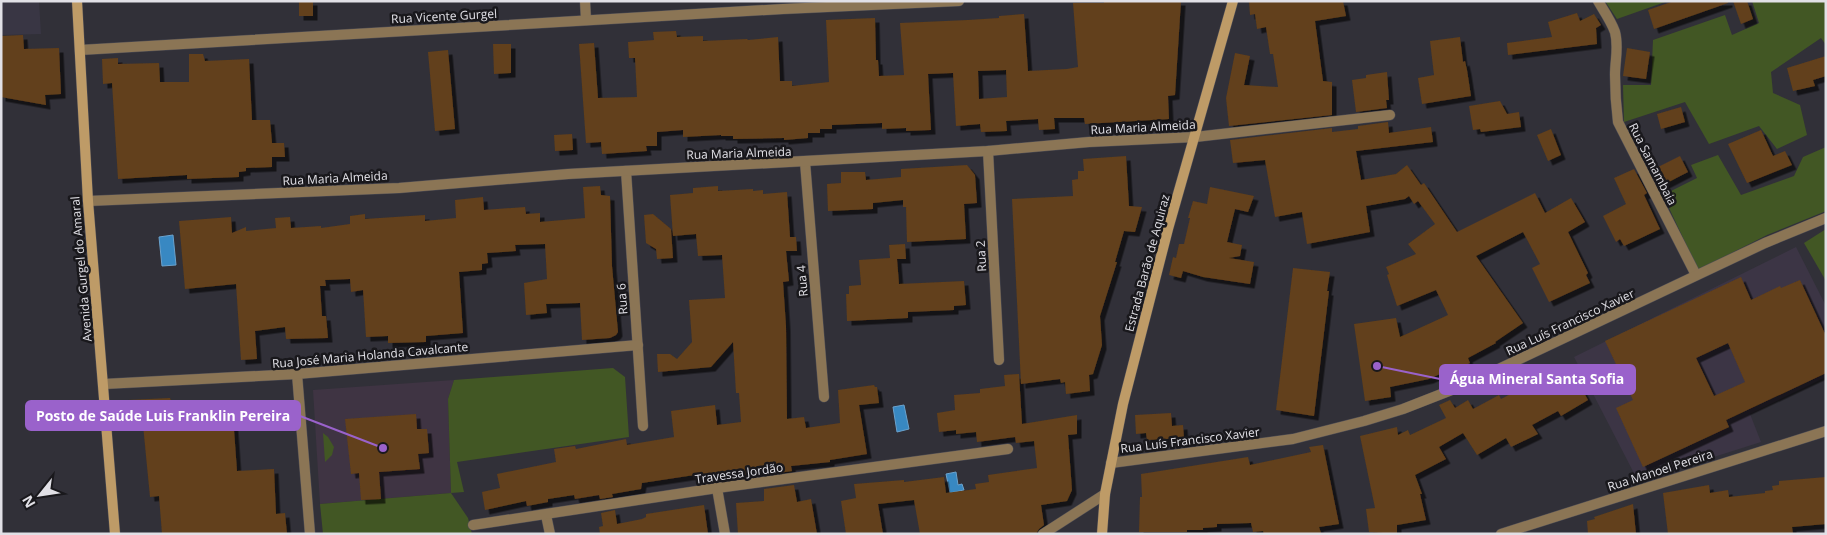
<svg xmlns="http://www.w3.org/2000/svg" width="1827" height="535" font-family="'Open Sans',sans-serif">
<defs>
<filter id="shadow"><feDropShadow dx="4.5" dy="4.5" stdDeviation="0" flood-color="#0009"/></filter>
</defs>
<rect width="100%" height="100%" fill="#313038"/>
<polygon fill="#393644" points="1,1 39,1 41,34 1,35"/>
<polygon fill="#3c3545" points="1796,247 1826,306 1826,377 1750,414 1761,442 1638,481 1574,357"/>
<polygon fill="#3f3443" points="454,380 448,399 451,493 320,504 313,390"/>
<g fill="#425724">
<polygon points="1605,1 1668,1 1617,19"/>
<polygon points="1752,1 1826,1 1826,45 1821,38 1771,72 1773,93 1800,105 1807,135 1777,149 1759,126 1709,144 1685,102 1624,122 1623,85 1651,85 1653,40 1725,15 1732,35 1759,23"/>
<polygon points="1826,147 1826,211 1767,235 1698,270 1663,195 1697,178 1691,165 1718,155 1741,195 1794,176 1803,157"/>
<polygon points="1826,229 1826,281 1804,243"/>
<polygon points="613,368 625,377 629,437 457,462 464,492 451,493 468,518 472,534 323,534 320,504 451,493 448,399 454,380"/>
<polygon points="323,433 328,437 334,447 332,455 325,462"/>
</g>
<g fill="#3888c2" stroke="#6ba2cd">
<polygon points="173,235 176,265 162,266 159,237"/>
<polygon points="904,405 909,429 897,432 893,407"/>
<polygon points="956,472 958,485 962,484 964,490 950,493 946,474"/>
</g>
<g fill="#623f1a" fill-rule="evenodd" filter="url(#shadow)">
<rect x="299" y="1" width="14" height="15"/>
<path d="M 1104,1 L 1181,1 L 1175,95 L 1168,96 L 1169,119 L 1085,124 L 1084,118 L 1054,118 L 1055,129 L 1039,130 L 1038,119 L 1006,121 L 1007,131 L 981,132 L 980,124 L 956,126 L 953,73 L 928,74 L 931,130 L 906,131 L 906,128 L 882,129 L 882,123 L 832,125 L 832,129 L 820,129 L 820,133 L 808,133 L 808,138 L 784,140 L 784,138 L 733,139 L 733,136 L 721,136 L 721,135 L 683,137 L 683,130 L 657,132 L 657,146 L 646,146 L 647,151 L 602,154 L 601,142 L 586,143 L 579,44 L 594,43 L 598,98 L 637,97 L 635,58 L 629,58 L 628,42 L 654,40 L 653,32 L 676,31 L 677,37 L 703,36 L 703,41 L 747,39 L 748,40 L 778,37 L 780,81 L 792,81 L 792,86 L 829,82 L 826,20 L 875,18 L 876,60 L 878,60 L 879,76 L 904,75 L 900,23 L 968,20 L 999,18 L 999,16 L 1024,14 L 1028,71 L 1067,69 L 1078,67 L 1073,3 L 1104,3 ZM 1006,70 L 1007,97 L 979,99 L 978,71 Z"/>
<polygon points="1249,1 1343,1 1346,16 1315,21 1323,81 1332,82 1332,115 1229,126 1226,98 1235,53 1250,56 1244,85 1278,87 1273,54 1270,54 1266,27 1257,29 1255,14 1250,15"/>
<polygon points="1674,1 1728,1 1728,3 1654,29 1648,10"/>
<polygon points="1733,1 1747,1 1753,19 1741,24"/>
<polygon points="1577,13 1580,21 1594,14 1601,25 1596,28 1597,44 1508,55 1507,43 1552,37 1548,22"/>
<polygon points="23,35 24,49 59,48 61,94 45,95 46,105 1,97 1,36"/>
<polygon points="1460,37 1463,62 1465,61 1467,70 1471,96 1422,104 1418,78 1434,75 1430,41"/>
<polygon points="493,44 511,44 511,73 494,74"/>
<polygon points="1627,48 1650,52 1646,79 1623,76"/>
<polygon points="448,50 455,129 435,131 428,52"/>
<polygon points="189,54 203,54 205,61 249,59 252,120 270,120 272,143 284,143 285,157 272,157 272,167 246,168 246,171 239,172 239,177 187,179 187,175 118,179 112,83 103,84 102,59 118,58 118,64 159,63 160,82 189,82"/>
<polygon points="1826,56 1826,76 1813,80 1815,86 1793,91 1787,68"/>
<polygon points="1387,72 1389,100 1386,100 1387,108 1356,112 1352,80 1366,78 1366,75"/>
<polygon points="1500,101 1507,114 1519,112 1521,127 1481,132 1480,129 1473,130 1469,106"/>
<polygon points="1681,107 1685,122 1661,129 1657,114"/>
<polygon points="1388,122 1389,133 1431,127 1433,142 1356,151 1361,180 1396,174 1407,165 1421,185 1424,183 1457,232 1535,193 1545,213 1571,198 1585,222 1568,232 1588,273 1586,275 1590,283 1549,302 1532,268 1540,264 1523,232 1476,256 1523,323 1495,342 1496,343 1468,358 1470,363 1450,373 1449,370 1429,379 1390,387 1391,397 1365,401 1354,324 1396,318 1400,337 1448,315 1436,290 1397,306 1387,275 1389,274 1386,267 1416,254 1408,244 1435,224 1418,201 1414,204 1409,196 1405,199 1366,206 1370,232 1307,244 1302,212 1275,217 1265,160 1233,163 1230,140 1332,128 1332,132 1358,129 1358,126"/>
<polygon points="1551,129 1561,155 1548,161 1537,135"/>
<polygon points="1761,130 1773,156 1785,151 1792,165 1747,183 1728,144"/>
<polygon points="572,134 573,150 555,151 554,135"/>
<polygon points="1126,156 1129,206 1142,207 1135,232 1124,231 1115,262 1117,262 1100,316 1102,345 1093,374 1089,375 1090,391 1066,394 1065,382 1061,383 1060,379 1021,384 1012,199 1073,196 1072,180 1078,179 1078,171 1084,171 1083,159"/>
<polygon points="1680,156 1688,172 1659,187 1650,171"/>
<polygon points="967,165 975,175 977,203 964,204 966,239 907,242 906,207 903,207 903,200 873,203 873,209 828,211 827,184 841,183 841,172 865,172 866,180 901,177 901,169"/>
<polygon points="1634,169 1647,193 1644,195 1660,229 1624,246 1620,239 1616,242 1603,216 1626,204 1614,178"/>
<polygon points="600,186 601,195 610,196 612,266 618,332 616,335 610,338 582,340 580,303 546,304 547,313 526,315 524,283 547,279 545,244 515,245 516,251 487,253 488,263 482,264 482,270 459,272 463,333 426,336 426,342 388,343 388,336 366,337 363,290 351,292 350,279 325,280 326,286 320,286 322,316 326,316 328,338 286,339 285,327 255,331 257,359 241,360 236,284 185,289 179,221 231,217 232,233 246,227 246,231 276,228 275,218 290,217 291,228 321,226 321,228 350,224 350,216 365,214 365,219 425,215 425,221 456,218 455,200 483,197 484,210 525,207 526,214 540,213 540,222 585,218 583,187"/>
<polygon points="718,186 718,191 753,189 753,191 763,190 763,194 787,192 790,237 796,237 797,251 786,251 789,281 783,282 786,326 787,419 804,417 806,428 840,423 838,390 874,385 875,387 877,387 879,403 859,405 867,454 830,460 830,462 791,466 792,471 765,475 765,472 703,481 701,474 642,483 641,489 612,494 613,497 600,499 599,495 575,499 574,495 548,499 548,502 527,506 526,501 485,510 482,492 500,488 497,474 556,462 554,449 575,446 576,449 626,439 627,445 674,437 671,411 715,405 717,425 741,422 739,393 736,393 733,342 711,367 658,372 657,354 670,354 677,359 692,342 689,300 725,298 722,255 698,256 696,234 673,236 670,195 693,193 693,188"/>
<polygon points="1210,187 1254,196 1248,212 1235,209 1227,242 1242,245 1240,256 1229,258 1254,262 1250,284 1203,277 1183,271 1181,278 1169,275 1173,257 1176,258 1179,244 1184,244 1190,218 1188,218 1193,201 1207,204"/>
<polygon points="653,214 671,229 673,258 657,259 656,249 646,243 644,215"/>
<polygon points="905,244 906,259 897,259 899,284 964,281 966,305 954,306 954,310 908,312 908,318 847,321 846,294 849,294 849,286 861,285 859,260 890,258 889,245"/>
<polygon points="1293,268 1330,272 1327,291 1329,291 1314,416 1276,410"/>
<path d="M 1741,277 L 1751,300 L 1780,286 L 1781,288 L 1800,280 L 1826,336 L 1826,373 L 1726,420 L 1729,427 L 1643,467 L 1616,408 L 1633,400 L 1605,341 ZM 1728,343 L 1745,382 L 1714,396 L 1696,358 Z"/>
<polygon points="1568,364 1588,400 1561,416 1558,411 1532,425 1538,434 1511,447 1506,438 1477,455 1463,433 1439,447 1446,459 1415,475 1422,494 1420,494 1426,520 1397,525 1397,534 1369,532 1366,509 1375,508 1360,436 1397,427 1398,435 1408,430 1410,435 1446,418 1439,405 1450,400 1455,408 1468,400 1473,409 1499,395 1501,399"/>
<polygon points="1019,374 1022,424 1077,415 1077,434 1068,435 1072,490 1067,501 1041,505 1044,525 1039,529 1036,534 920,534 914,500 878,504 883,534 846,534 841,501 856,498 854,484 904,480 904,482 944,477 946,493 976,489 975,484 989,482 988,475 1037,468 1034,441 1016,443 1015,437 977,442 976,432 956,434 956,430 939,432 937,413 955,410 954,395 980,393 980,389 1005,386 1004,375"/>
<polygon points="170,398 173,406 232,402 237,471 274,469 276,514 285,513 287,534 162,534 159,496 150,497 143,425 130,426 128,400"/>
<polygon points="1171,413 1172,426 1183,425 1184,438 1147,440 1146,433 1136,434 1135,415"/>
<polygon points="416,414 417,429 427,429 429,453 418,454 420,469 379,472 381,499 361,500 359,473 351,474 345,419"/>
<polygon points="1323,445 1339,524 1319,527 1321,533 1264,534 1263,531 1253,532 1251,523 1217,524 1217,527 1203,528 1203,530 1187,530 1187,532 1139,532 1140,497 1142,497 1141,474 1248,457 1250,465 1311,452 1309,447"/>
<polygon points="1826,477 1826,524 1792,527 1793,534 1668,534 1663,493 1709,485 1710,493 1728,490 1729,497 1765,493 1765,491 1773,490 1772,486 1779,485 1779,481"/>
<polygon points="794,485 797,502 811,499 817,534 738,534 736,503 764,501 764,489"/>
<polygon points="1633,504 1636,534 1588,534 1587,521 1595,519 1594,517"/>
<polygon points="704,505 708,534 600,534 599,527 603,526 601,513 615,510 617,524 642,519 646,517 646,514"/>
</g>
<g fill="none" stroke-linecap="round" stroke-linejoin="round">
<g stroke="#4d4c54" stroke-width="11">
<g id="street">
<polyline points="585,1 586,20"/>
<path d="M 1598,1 C 1604,11 1611,21 1615,32 C 1619,47 1615,60 1615,75 C 1615,91 1616,106 1618,122 L 1696,275"/>
<polyline points="80,50 783,9 959,1"/>
<polyline points="988,151 999,360"/>
<polyline points="805,162 824,397"/>
<polyline points="626,171 643,426"/>
<polyline points="88,201 399,188 568,174 988,151 1089,142 1195,137 1390,115"/>
<polyline points="297,374 310,534"/>
<polyline points="104,384 297,374 638,345"/>
<polyline points="1111,463 1293,439 1364,421 1403,409 1467,384 1765,243 1826,218"/>
<polyline points="717,488 725,534"/>
<polyline points="546,515 550,534"/>
<polyline points="473,525 717,488 1008,449"/>
<polyline points="1043,534 1105,494"/>
<polyline points="1501,534 1826,431"/>
</g>
</g>
<g stroke="#4d4c54" stroke-width="11">
<g id="secondary">
<polyline points="77,1 88,201 115,534"/>
<polyline points="1102,534 1105,494 1123,404 1168,229 1233,1"/>
</g>
</g>
<use href="#street" stroke="#8b7555" stroke-width="10"/>
<use href="#secondary" stroke="#be9b67" stroke-width="10"/>
</g>
<g text-anchor="middle" dominant-baseline="central" stroke-width="5" stroke-linejoin="round" paint-order="stroke">
<g font-size="12" fill="#e1e0e6" stroke="#19181c">
<text transform="translate(444 16) rotate(-3)">Rua Vicente Gurgel</text>
<text transform="translate(1143 127) rotate(-3)">Rua Maria Almeida</text>
<text transform="translate(739 153) rotate(-2)">Rua Maria Almeida</text>
<text transform="translate(1653 164) rotate(63)">Rua Samambaia</text>
<text transform="translate(335 178) rotate(-3)">Rua Maria Almeida</text>
<text transform="translate(981 256) rotate(-93)">Rua 2</text>
<text transform="translate(1147 263) rotate(-75)">Estrada Barão de Aquiraz</text>
<text transform="translate(81 269) rotate(-95)">Avenida Gurgel do Amaral</text>
<text transform="translate(802 281) rotate(-95)">Rua 4</text>
<text transform="translate(622 299) rotate(-94)">Rua 6</text>
<text transform="translate(1570 322) rotate(-25)">Rua Luís Francisco Xavier</text>
<text transform="translate(370 355) rotate(-5)">Rua José Maria Holanda Cavalcante</text>
<text transform="translate(1190 440) rotate(-7)">Rua Luís Francisco Xavier</text>
<text transform="translate(1660 470) rotate(-18)">Rua Manoel Pereira</text>
<text transform="translate(739 473) rotate(-8)">Travessa Jordão</text>
</g>
</g>
<path fill="none" stroke="#9a62cb" stroke-width="2" d="M1377 366L1440 379M383 448L300 416"/>
<g fill="#9a62cb" stroke="#19181c" stroke-width="2">
<circle cx="1377" cy="366" r="5"/>
<circle cx="383" cy="448" r="5"/>
</g>
<g fill="#9a62cb" stroke="#9a62cb" stroke-width="2">
<rect x="1440" y="365" width="195" height="29" rx="5"/>
<rect x="26" y="401" width="274" height="29" rx="5"/>
</g>
<g font-size="14" text-anchor="middle" font-weight="bold" fill="#fff">
<text x="1537" y="384">Água Mineral Santa Sofia</text>
<text x="163" y="421">Posto de Saúde Luis Franklin Pereira</text>
</g>
<rect width="1827" height="535" fill="none" stroke="#e1e0e6" stroke-width="5"/>
<g transform="translate(40 495) rotate(240)" stroke="#19181c" stroke-width="4" paint-order="stroke">
<path d="M0-4L9 19L0 12L-9 19Z" fill="#e1e0e6"/>
<text y="-8" font-size="14" font-weight="bold" text-anchor="middle" fill="#e1e0e6">N</text>
</g>
</svg>
